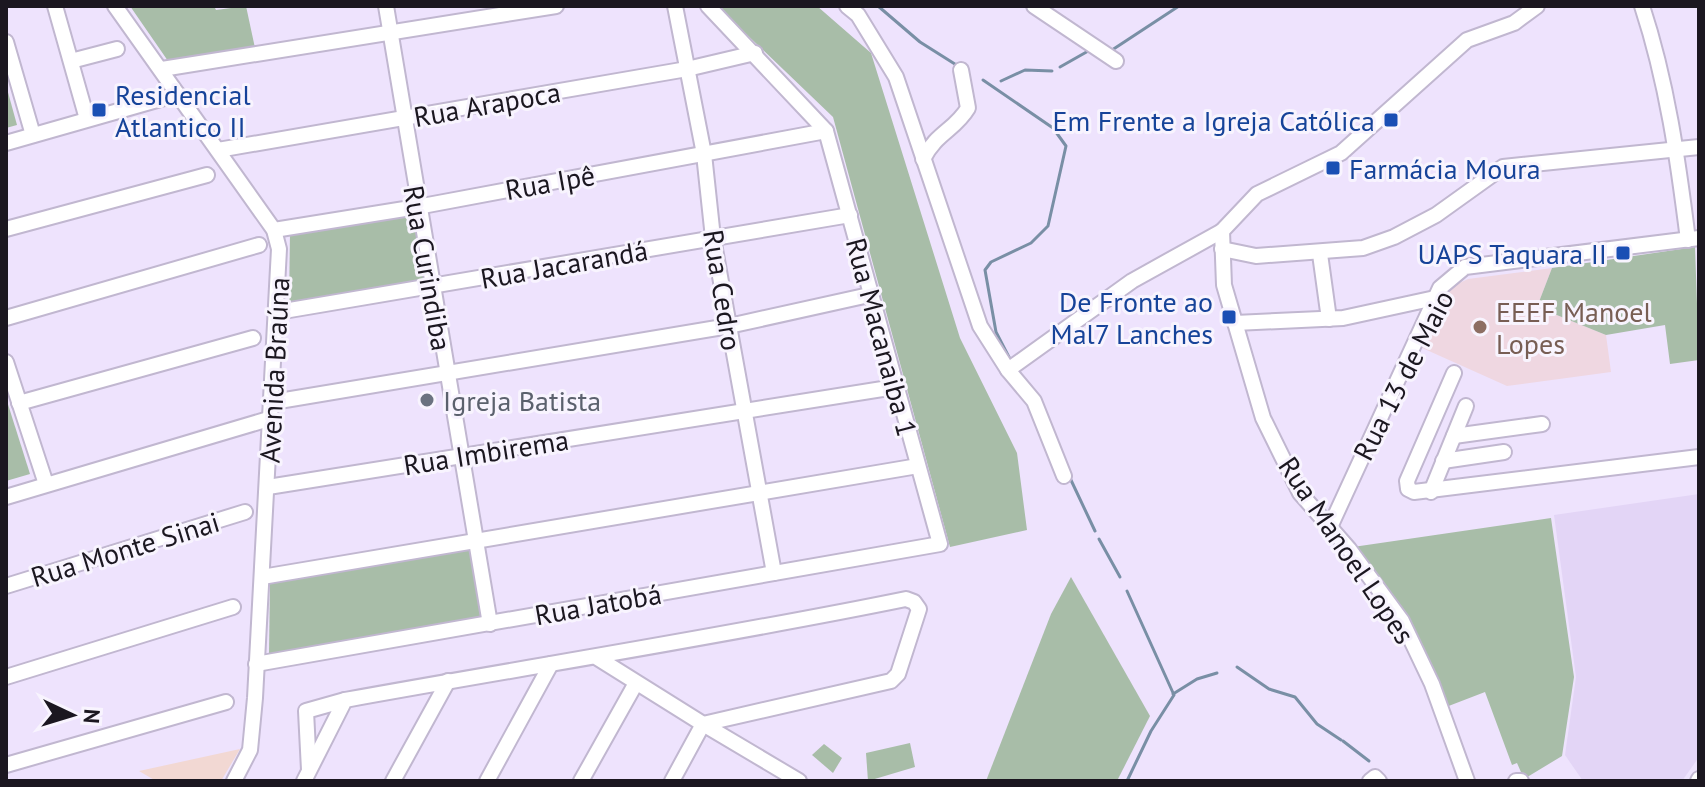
<svg xmlns="http://www.w3.org/2000/svg" width="1705" height="787" font-family="'PT Sans',sans-serif">
<rect width="100%" height="100%" fill="#eee3fd"/>
<polygon fill="#f2d8d3" points="240,749 221,781 156,781 139,771"/>
<polygon fill="#e3d5f6" points="1699,494 1699,757 1682,781 1583,781 1565,755 1576,677 1554,515"/>
<polygon fill="#efd7e1" points="1552,268 1537,307 1606,335 1611,372 1507,386 1420,347 1447,292 1455,285 1468,279"/>
<g fill="#a8bda8">
<polygon points="130,6 214,6 216,10 246,6 255,48 168,61"/>
<polygon points="717,6 817,6 871,53 960,338 1017,453 1027,530 950,547 833,117"/>
<polygon points="6,85 17,125 6,128"/>
<polygon points="413,213 424,282 289,304 290,233"/>
<polygon points="1695,247 1699,360 1670,364 1665,325 1606,335 1537,307 1552,268"/>
<polygon points="6,398 30,474 6,481"/>
<polygon points="1551,518 1574,677 1562,756 1524,779 1517,763 1512,765 1485,692 1446,707 1353,547"/>
<polygon points="469,549 482,618 269,654 270,583"/>
<polygon points="1071,577 1150,716 1117,781 986,781 1051,614"/>
<polygon points="910,743 915,767 868,781 866,753"/>
<polygon points="824,744 842,758 833,773 812,755"/>
</g>
<g fill="none" stroke-linecap="round" stroke-linejoin="round">
<g stroke="#798fa5" stroke-width="3">
<polyline points="878,6 920,42 958,66"/>
<polyline points="1109,52 1179,6"/>
<polyline points="1060,67 1090,50"/>
<polyline points="983,80 1053,128 1066,146 1048,226 1031,243 991,262 985,270 996,332 1012,363"/>
<polyline points="1001,81 1025,70 1052,71"/>
<polyline points="1070,478 1095,531"/>
<polyline points="1099,539 1120,577"/>
<polyline points="1237,667 1269,689 1295,697 1317,724 1341,740"/>
<polyline points="1173,694 1197,679 1217,673"/>
<polyline points="1343,741 1369,761"/>
<polyline points="1127,781 1151,731 1174,695 1127,591"/>
</g>
<g stroke="#c1b7d0" stroke-width="18">
<g id="minor">
<polyline points="55,6 87,119"/>
<polyline points="115,6 274,230 279,249 255,698 250,750 234,781"/>
<polyline points="386,6 490,624"/>
<polyline points="675,6 704,154 713,238 774,573"/>
<polyline points="847,6 858,15 896,77 980,326 1008,370 1034,401 1064,476"/>
<polyline points="1034,6 1116,61"/>
<path d="M 1642,6 C 1667,82 1678,160 1688,240"/>
<polyline points="6,42 33,135"/>
<polyline points="71,61 117,49"/>
<polyline points="162,69 556,6"/>
<polyline points="6,143 178,94"/>
<polyline points="218,150 687,69 755,53"/>
<path d="M 923,159 C 936,133 955,130 968,108 L 961,70"/>
<polyline points="6,229 207,175"/>
<polyline points="274,230 417,207 826,131"/>
<polyline points="1222,249 1256,256 1363,248 1394,237 1436,215 1503,167 1699,147"/>
<polyline points="1320,254 1329,319"/>
<polyline points="278,312 850,215"/>
<polyline points="6,318 259,245"/>
<polyline points="1235,323 1343,318 1435,298"/>
<polyline points="6,362 46,484"/>
<polyline points="1008,370 1132,281 1222,231"/>
<polyline points="1454,373 1407,481 1408,489 1414,492 1699,457"/>
<polyline points="273,402 729,326 869,295"/>
<polyline points="19,403 253,338"/>
<polyline points="1454,436 1542,424"/>
<polyline points="1443,461 1504,452"/>
<polyline points="268,487 895,387"/>
<polyline points="1431,492 1466,406"/>
<polyline points="6,497 272,418"/>
<polyline points="1330,527 1440,288 1465,267 1699,238"/>
<polyline points="262,577 918,466"/>
<polyline points="6,586 245,512"/>
<polyline points="256,664 940,544 826,131 708,6"/>
<polyline points="6,677 233,607"/>
<polyline points="6,765 226,702"/>
<polyline points="309,770 306,711 345,700"/>
<path d="M 304,781 L 345,700 C 532,666 720,637 906,599 L 914,602 L 919,609 L 898,674 L 891,681 L 703,724 L 596,657"/>
<polyline points="393,781 448,681"/>
<polyline points="487,781 551,664"/>
<polyline points="581,781 636,683"/>
<polyline points="672,781 703,724 799,781"/>
<polyline points="1370,781 1375,777 1379,781"/>
<polyline points="1467,781 1432,684 1402,621 1349,549 1300,493 1263,418 1224,285 1222,231 1257,194 1341,153 1467,40 1514,23 1537,6"/>
<polyline points="1516,781 1521,781"/>
<polyline points="1698,781 1699,779"/>
</g>
</g>
<use href="#minor" stroke="#fff" stroke-width="14"/>
</g>
<g fill="#1a4fb4" stroke="#f8f4fe" stroke-width="3">
<rect x="91" y="102" width="16" height="16" rx="4"/>
<rect x="1383" y="112" width="16" height="16" rx="4"/>
<rect x="1325" y="160" width="16" height="16" rx="4"/>
<rect x="1615" y="245" width="16" height="16" rx="4"/>
<rect x="1221" y="309" width="16" height="16" rx="4"/>
</g>
<circle fill="#8d6e63" stroke="#f8f4fe" stroke-width="3" cx="1480" cy="327" r="8"/>
<circle fill="#6b7280" stroke="#f8f4fe" stroke-width="3" cx="427" cy="400" r="8"/>
<g text-anchor="middle" dominant-baseline="central" stroke-width="6" stroke-linejoin="round" paint-order="stroke">
<g font-size="28" fill="#164399" stroke="#f8f4fe" text-anchor="end">
<text x="115" y="94" text-anchor="start">Residencial<tspan x="115" dy="32">Atlantico II</tspan></text>
<text x="1375" y="120">Em Frente a Igreja Católica</text>
<text x="1349" y="168" text-anchor="start">Farmácia Moura</text>
<text x="1607" y="253">UAPS Taquara II</text>
<text x="1213" y="301">De Fronte ao<tspan x="1213" dy="32">Mal7 Lanches</tspan></text>
</g>
<g font-size="28" fill="#1b1720" stroke="#f8f4fe">
<text transform="translate(487 104) rotate(-10)">Rua Arapoca</text>
<text transform="translate(550 182) rotate(-10)">Rua Ipê</text>
<text transform="translate(564 264) rotate(-10)">Rua Jacarandá</text>
<text transform="translate(428 268) rotate(80)">Rua Curindiba</text>
<text transform="translate(723 290) rotate(81)">Rua Cedro</text>
<text transform="translate(882 337) rotate(75)">Rua Macanaiba 1</text>
<text transform="translate(274 370) rotate(-87)">Avenida Braúna</text>
<text transform="translate(1403 375) rotate(-63)">Rua 13 de Maio</text>
<text transform="translate(486 452) rotate(-9)">Rua Imbirema</text>
<text transform="translate(125 549) rotate(-17)">Rua Monte Sinai</text>
<text transform="translate(1347 550) rotate(56)">Rua Manoel Lopes</text>
<text transform="translate(598 604) rotate(-10)">Rua Jatobá</text>
</g>
<g font-size="28" fill="#785e54" stroke="#f8f4fe" text-anchor="start">
<text x="1496" y="311">EEEF Manoel<tspan x="1496" dy="32">Lopes</tspan></text>
</g>
<g font-size="28" fill="#5b616d" stroke="#f8f4fe" text-anchor="start">
<text x="443" y="400">Igreja Batista</text>
</g>
</g>
<rect width="1705" height="787" fill="none" stroke="#1b1720" stroke-width="16"/>
<g transform="translate(72 715) rotate(94)" stroke="#f8f4fe" stroke-width="6" paint-order="stroke">
<path d="M0-6L14 30L0 20L-14 30Z" fill="#1b1720"/>
<text y="-12" font-size="22" font-weight="bold" text-anchor="middle" fill="#1b1720">N</text>
</g>
</svg>
